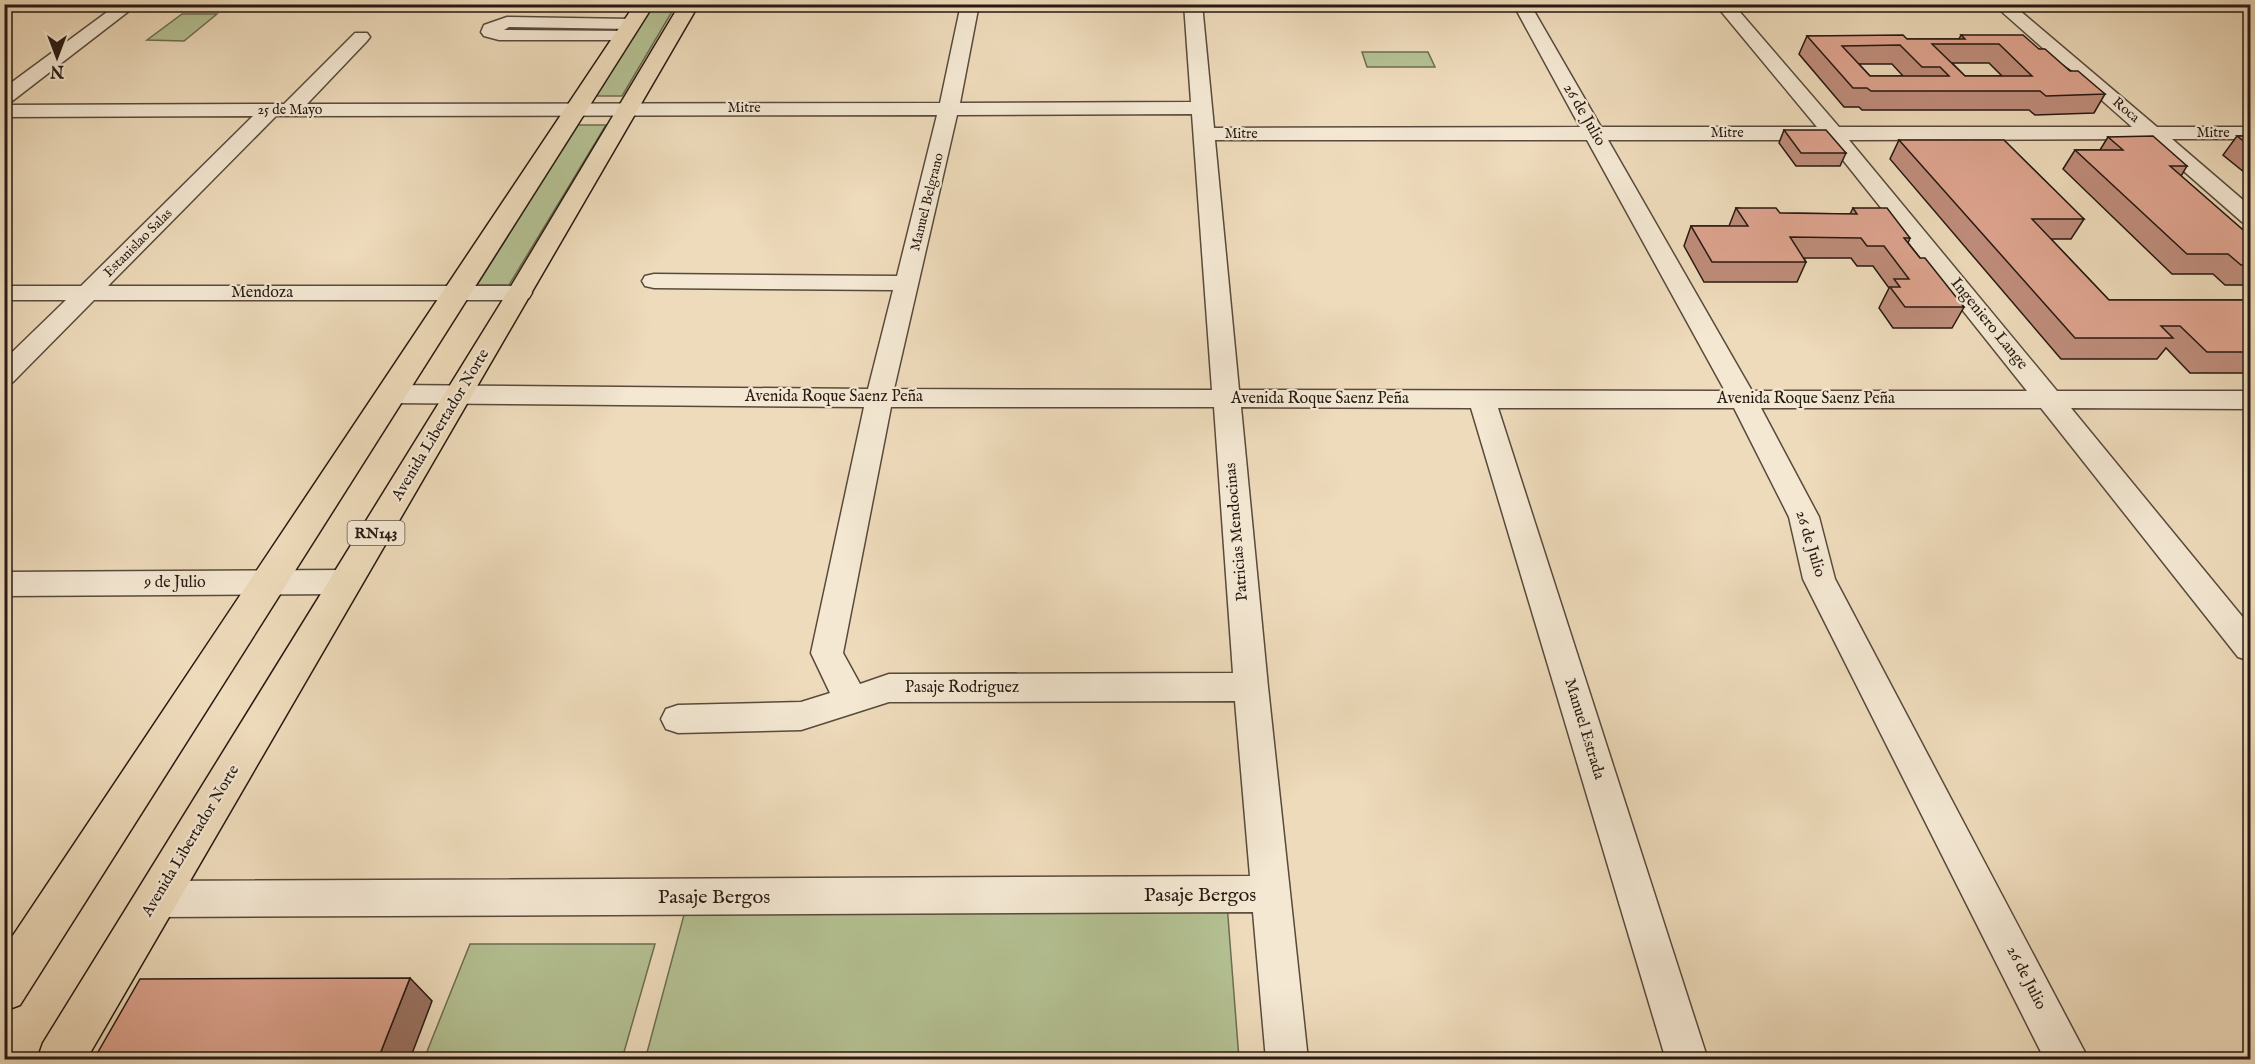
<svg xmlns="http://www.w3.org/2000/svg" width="2255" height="1064" font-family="'IM FELL English',serif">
<rect width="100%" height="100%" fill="#eedbbb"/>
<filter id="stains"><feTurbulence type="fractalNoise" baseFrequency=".00333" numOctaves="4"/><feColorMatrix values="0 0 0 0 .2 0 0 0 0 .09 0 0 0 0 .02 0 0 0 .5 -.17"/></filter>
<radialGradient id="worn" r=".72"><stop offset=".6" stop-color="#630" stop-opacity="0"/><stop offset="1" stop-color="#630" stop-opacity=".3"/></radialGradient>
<g fill="#b4c193" stroke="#6d6d52" stroke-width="1.5">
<polygon points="653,5 676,5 622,96 596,96"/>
<polygon points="182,14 217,14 184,41 147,40"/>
<polygon points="1362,52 1428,52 1435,67 1367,67"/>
<polygon points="578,125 606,125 509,285 477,285"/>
<polygon points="688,900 1227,904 1239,1059 645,1060"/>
<polygon points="470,944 655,944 622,1059 424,1059"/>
</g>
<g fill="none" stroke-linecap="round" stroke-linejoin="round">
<g stroke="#584a3c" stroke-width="3">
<g id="minor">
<polygon points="118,4 138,4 11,102 4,104 4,88"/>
<path d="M 961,4 L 979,4 L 960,103 L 1191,102 L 1184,4 L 1202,4 L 1214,128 L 1580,127 L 1513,4 L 1530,4 L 1601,127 L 1817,127 L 1715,4 L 1733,4 L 1839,127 L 2132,127 L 1993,4 L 2012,4 L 2157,127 L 2250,127 L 2250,139 L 2172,139 L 2250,206 L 2250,224 L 2242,222 L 2147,139 L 1849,140 L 2057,391 L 2250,391 L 2250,409 L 2071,408 L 2250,626 L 2250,661 L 2238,657 L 2041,408 L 1761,408 L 1819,517 L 1835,579 L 2089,1060 L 2045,1060 L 1803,579 L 1789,517 L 1734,408 L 1498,408 L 1708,1060 L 1666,1060 L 1471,408 L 1241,407 L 1268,687 L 1308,1060 L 1266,1060 L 1253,912 L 156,917 L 142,912 L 137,899 L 142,886 L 156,881 L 1250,876 L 1235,701 L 889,702 L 801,730 L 678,733 L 666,729 L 661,719 L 666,709 L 678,705 L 801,702 L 830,693 L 811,653 L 864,407 L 390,403 L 381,400 L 377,394 L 381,388 L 390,385 L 868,389 L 893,290 L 654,288 L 645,286 L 642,281 L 645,276 L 654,274 L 897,276 L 937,115 L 276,116 L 108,286 L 520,286 L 529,288 L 532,293 L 529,298 L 520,300 L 94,300 L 13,382 L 4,384 L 4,360 L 66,300 L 4,300 L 4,286 L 81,286 L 253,116 L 4,117 L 4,105 L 284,104 L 355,33 L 367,33 L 370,37 L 367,41 L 307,104 L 940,103 ZM 1192,114 L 1212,390 L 894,389 L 957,115 ZM 1215,140 L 1587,140 L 1725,391 L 1239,390 ZM 1608,140 L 1827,140 L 2027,391 L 1752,391 ZM 891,407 L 1214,407 L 1233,673 L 889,674 L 860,684 L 843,653 Z"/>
<polygon points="507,17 632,19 638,20 641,24 638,28 632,29 509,27 504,30 631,31 634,35 631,39 625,40 499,40 484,36 481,32 484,25"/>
<polygon points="346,570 357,574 362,582 357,590 346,594 4,596 4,572"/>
</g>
</g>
<g stroke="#261912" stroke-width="3">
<g id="highway">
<polygon points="635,4 654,4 20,1005 4,1011 4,949"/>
<polygon points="680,4 699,4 86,1060 37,1060 43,1043 507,293"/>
</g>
</g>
<use href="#minor" fill="#f4e8d3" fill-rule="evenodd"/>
<use href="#highway" fill="#eedbbb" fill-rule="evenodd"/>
</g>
<g fill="#bf8d7b" stroke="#261912" stroke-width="1.5" fill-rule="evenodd">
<path d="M 1961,35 L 2039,49 L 2105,94 L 2094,113 L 2035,115 L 2029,110 L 1862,110 L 1859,107 L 1844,107 L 1799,54 L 1807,36 L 1907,39 L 1959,39 ZM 1952,63 L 1989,63 L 2002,76 L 1965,76 ZM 1859,64 L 1892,64 L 1903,76 L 1870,76 Z"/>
<polygon points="1784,130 1846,153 1840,166 1796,166 1779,143"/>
<polygon points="2237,136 2250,136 2250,177 2223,155"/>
<polygon points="2108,137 2187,166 2181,176 2250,236 2250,285 2225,285 2213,274 2172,274 2063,169 2075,150 2100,150"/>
<polygon points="1899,140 2084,219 2071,239 2051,239 2109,300 2250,300 2250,373 2190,373 2166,348 2157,359 2061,359 1890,159"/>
<polygon points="1736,208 1780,213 1850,214 1853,208 1910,238 1908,243 1920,258 1964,307 1952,328 1893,328 1879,308 1889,288 1873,266 1857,266 1851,258 1804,258 1806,262 1797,282 1704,282 1684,246 1691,226 1729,226"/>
</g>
<polygon fill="#9b7364" stroke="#261912" stroke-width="1.5" points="410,978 432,1001 410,1059 378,1059"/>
<g fill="#dea48f" stroke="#261912" stroke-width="1.5" fill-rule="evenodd">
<path d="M 1903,35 L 1907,39 L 1965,39 L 1961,35 L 2023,35 L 2039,49 L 2045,49 L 2070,71 L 2078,71 L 2105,94 L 2046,96 L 2040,91 L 1871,91 L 1867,88 L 1853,88 L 1807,36 ZM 1932,44 L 1999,44 L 2032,76 L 1965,76 ZM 1900,45 L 1922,67 L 1940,67 L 1949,76 L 1870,76 L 1842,46 Z"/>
<polygon points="1784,130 1826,130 1846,153 1801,153"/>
<polygon points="2153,136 2187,166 2170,166 2250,236 2250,265 2241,265 2228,254 2187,254 2075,150 2123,150 2108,137"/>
<polygon points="2237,136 2250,136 2250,146"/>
<polygon points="1899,140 2004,140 2084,219 2032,219 2109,300 2250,300 2250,352 2207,352 2180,326 2161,326 2173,338 2075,338"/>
<polygon points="1736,208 1776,208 1780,213 1857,214 1853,208 1887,208 1910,238 1904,238 1920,258 1925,258 1964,307 1905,307 1890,287 1900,287 1894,279 1909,279 1884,246 1867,246 1861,238 1790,237 1806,262 1712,262 1691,226 1748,226"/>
<polygon points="410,978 378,1059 94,1059 140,979"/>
</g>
<g text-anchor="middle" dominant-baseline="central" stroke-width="4.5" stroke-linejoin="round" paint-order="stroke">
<g font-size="14" fill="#261912" stroke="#f4e8d3">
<text x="744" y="108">Mitre</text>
<text x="290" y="110">25 de Mayo</text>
<text transform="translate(2126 110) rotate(40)">Roca</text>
<text x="1727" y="133">Mitre</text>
<text x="2213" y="133">Mitre</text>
<text x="1241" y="134">Mitre</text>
<text transform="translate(927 202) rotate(-76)">Manuel Belgrano</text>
<text transform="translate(138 243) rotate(-45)">Estanislao Salas</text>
</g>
<rect fill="#f4e8d3" stroke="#64574c" stroke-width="1.5" x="347.5" y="521" width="57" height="24" rx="4.5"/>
<g font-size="15" font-weight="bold" fill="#261912">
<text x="376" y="533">RN143</text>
</g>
<g font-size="16" fill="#261912" stroke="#f4e8d3">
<text transform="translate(1584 115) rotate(60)">26 de Julio</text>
<text x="262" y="293">Mendoza</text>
<text transform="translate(1989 324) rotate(51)">Ingeniero Lange</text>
<text x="834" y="397">Avenida Roque Saenz Peña</text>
<text x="1320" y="399">Avenida Roque Saenz Peña</text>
<text x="1806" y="399">Avenida Roque Saenz Peña</text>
<text transform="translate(441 425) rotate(-59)">Avenida Libertador Norte</text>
<text transform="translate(1237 532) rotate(-95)">Patricias Mendocinas</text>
<text transform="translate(1810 544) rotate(73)">26 de Julio</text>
<text x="175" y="583">9 de Julio</text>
<text x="962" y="688">Pasaje Rodriguez</text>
<text transform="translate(1584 729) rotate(73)">Manuel Estrada</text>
<text transform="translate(191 841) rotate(-59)">Avenida Libertador Norte</text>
<text transform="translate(2026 978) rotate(63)">26 de Julio</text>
</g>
<g font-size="20" fill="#261912" stroke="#f4e8d3">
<text x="1200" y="895">Pasaje Bergos</text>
<text x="714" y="897">Pasaje Bergos</text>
</g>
</g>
<rect width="2255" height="1064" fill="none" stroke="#eedbbb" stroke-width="24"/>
<rect x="6" y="6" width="2243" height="1052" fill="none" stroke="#261912" stroke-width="3"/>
<rect x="12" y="12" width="2231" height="1040" fill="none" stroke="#261912" stroke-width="1.5"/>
<g transform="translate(57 57) rotate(180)" stroke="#f4e8d3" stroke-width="4.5" paint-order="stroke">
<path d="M0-4.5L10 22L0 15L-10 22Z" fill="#261912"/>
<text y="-9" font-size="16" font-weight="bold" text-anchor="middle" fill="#261912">N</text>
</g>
<rect width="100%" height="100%" filter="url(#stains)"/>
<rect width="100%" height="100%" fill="url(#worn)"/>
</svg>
